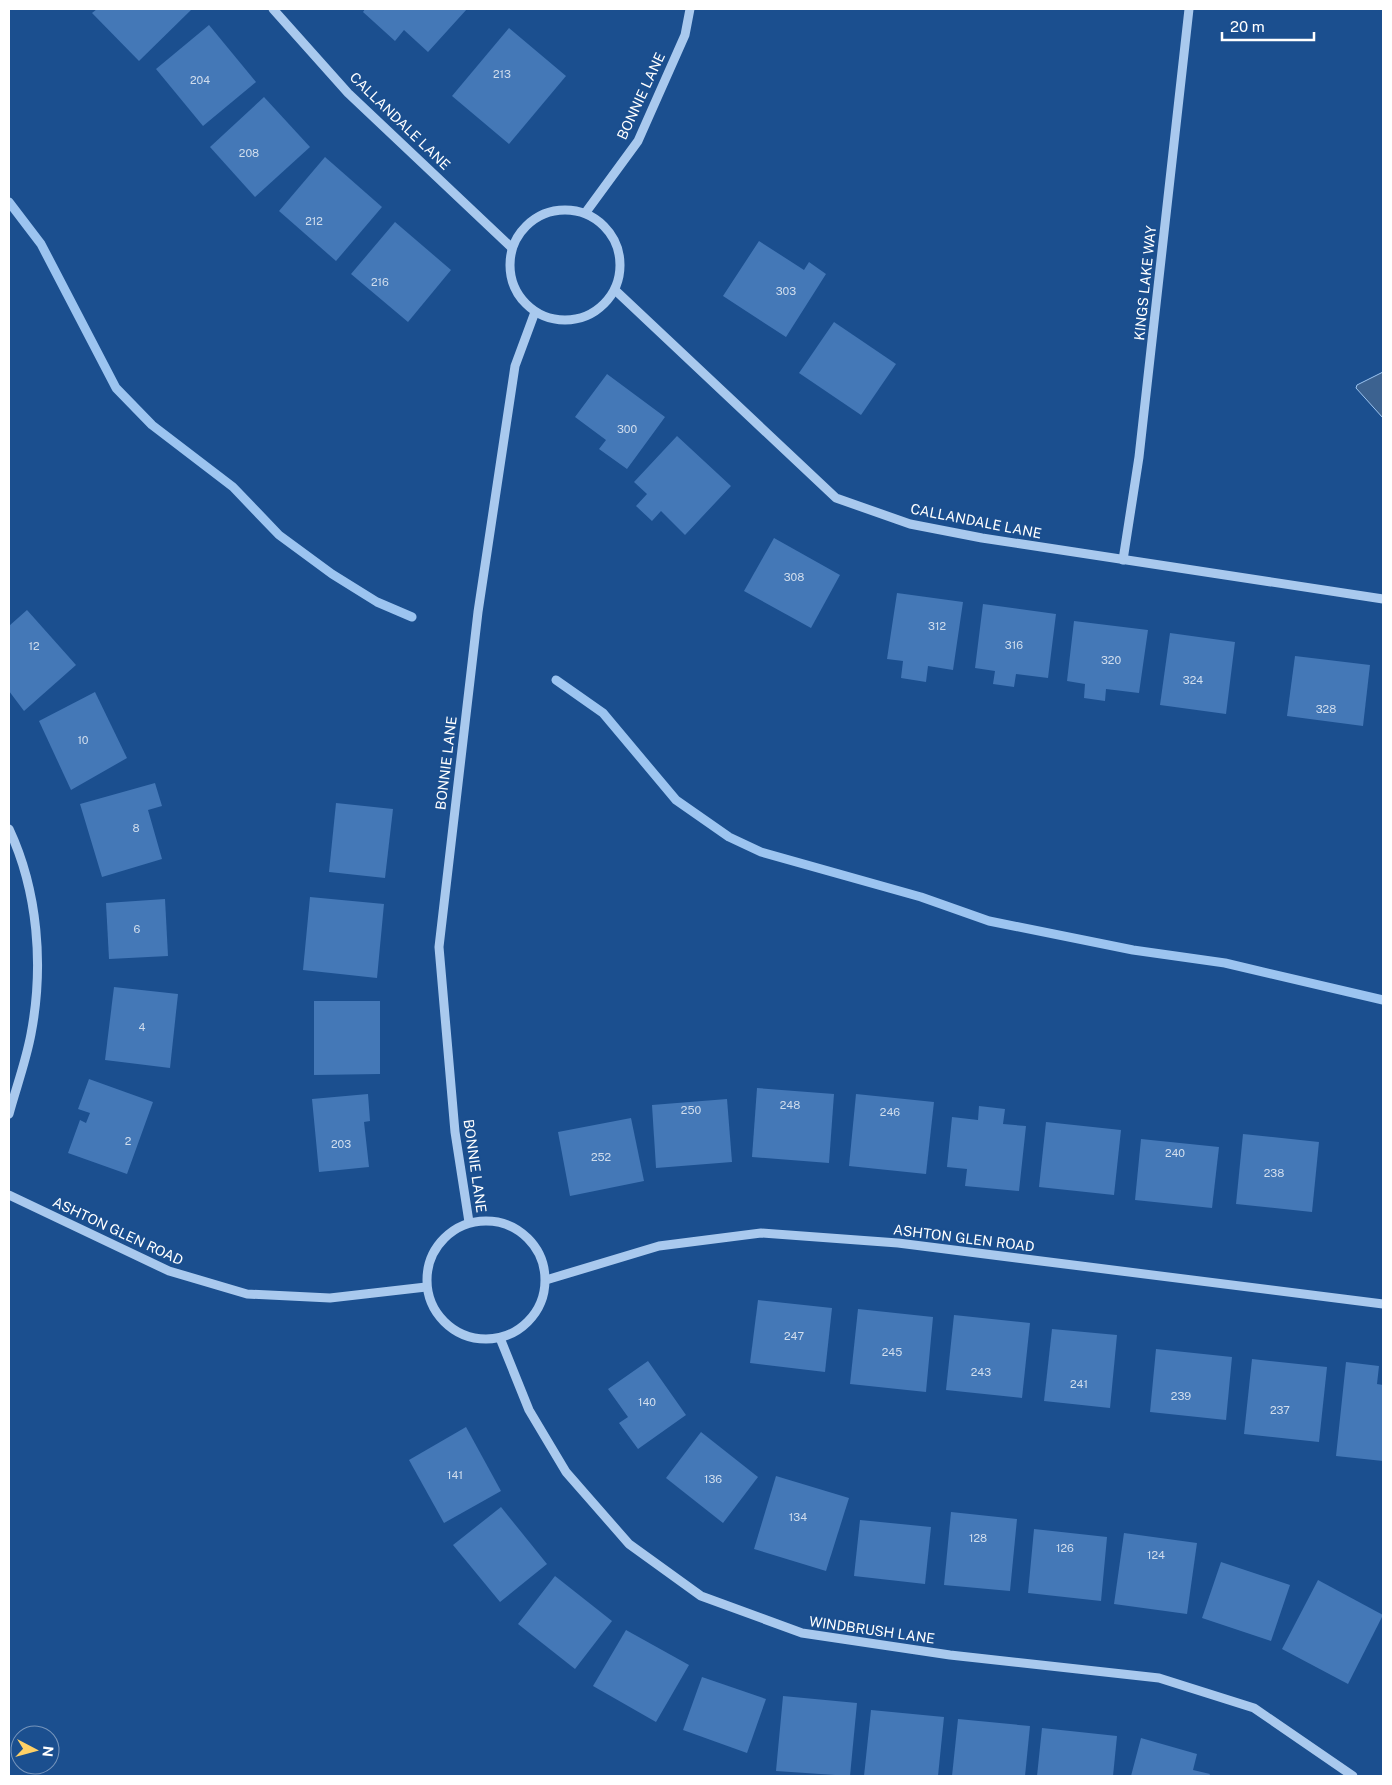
<svg xmlns="http://www.w3.org/2000/svg" width="1392" height="1785" font-family="'Public Sans',sans-serif">
<rect width="100%" height="100%" fill="#1b4f8f"/>
<polygon fill="#3c6290" stroke="#9cc4f0" points="1383,372 1383,418 1356,388 1357,385"/>
<g fill="none" stroke-linecap="round" stroke-linejoin="round">
<g stroke="#9cc4f0" stroke-width="9">
<polyline points="9,202 41,244 116,388 152,425 233,487 279,535 332,574 377,602 412,617"/>
<polyline points="556,680 603,713 676,800 729,837 761,852 921,897 989,921 1133,950 1225,963 1383,1000"/>
</g>
</g>
<g fill="#4478b7">
<polygon points="97,9 190,9 191,10 139,61 92,13"/>
<polygon points="365,9 467,9 428,52 404,30 395,41 363,12"/>
<polygon points="209,25 256,82 203,126 156,69"/>
<polygon points="509,28 566,76 509,144 452,96"/>
<polygon points="264,97 310,147 255,197 210,147"/>
<polygon points="325,157 382,207 336,261 279,211"/>
<polygon points="395,222 451,270 408,322 351,274"/>
<polygon points="759,241 804,270 809,262 826,274 786,337 723,296"/>
<polygon points="834,322 896,364 861,415 799,373"/>
<polygon points="607,374 665,417 627,469 599,449 606,440 575,417"/>
<polygon points="677,436 731,486 685,535 661,511 652,521 636,506 647,494 634,482"/>
<polygon points="774,538 840,575 811,628 744,591"/>
<polygon points="897,593 963,602 953,670 928,666 926,682 901,678 903,661 887,659"/>
<polygon points="983,604 1056,614 1048,678 1016,674 1014,687 993,684 995,671 975,668"/>
<polygon points="27,610 76,665 24,711 9,691 9,626"/>
<polygon points="1074,621 1148,630 1139,693 1106,689 1105,701 1084,698 1085,684 1067,681"/>
<polygon points="1170,633 1235,642 1226,714 1160,705"/>
<polygon points="1295,656 1370,665 1363,726 1287,716"/>
<polygon points="95,692 127,758 71,790 39,721"/>
<polygon points="155,783 162,806 148,810 162,859 102,877 80,804"/>
<polygon points="336,803 393,809 385,878 329,872"/>
<polygon points="310,897 384,904 377,978 303,970"/>
<polygon points="165,899 168,956 109,959 106,903"/>
<polygon points="114,987 178,994 170,1068 105,1060"/>
<polygon points="314,1001 380,1001 380,1074 314,1075"/>
<polygon points="89,1079 153,1102 127,1174 68,1153 80,1120 86,1123 90,1113 78,1109"/>
<polygon points="757,1088 834,1094 829,1163 752,1157"/>
<polygon points="368,1094 370,1121 364,1122 369,1167 319,1172 312,1099"/>
<polygon points="856,1094 934,1102 926,1174 849,1166"/>
<polygon points="727,1099 732,1162 656,1168 652,1105"/>
<polygon points="979,1106 1005,1109 1003,1124 1026,1126 1019,1191 965,1186 967,1169 947,1167 952,1117 978,1120"/>
<polygon points="631,1118 644,1181 570,1196 558,1132"/>
<polygon points="1046,1122 1121,1130 1114,1195 1039,1187"/>
<polygon points="1243,1134 1319,1142 1312,1212 1236,1204"/>
<polygon points="1141,1139 1219,1147 1212,1208 1135,1200"/>
<polygon points="758,1300 832,1308 825,1372 750,1363"/>
<polygon points="858,1309 933,1317 926,1392 850,1384"/>
<polygon points="954,1315 1030,1323 1022,1398 946,1390"/>
<polygon points="1052,1329 1117,1335 1110,1408 1044,1401"/>
<polygon points="1156,1349 1232,1357 1226,1420 1150,1412"/>
<polygon points="1252,1359 1327,1367 1319,1442 1244,1434"/>
<polygon points="648,1361 686,1415 638,1449 619,1423 628,1417 608,1389"/>
<polygon points="1346,1362 1379,1366 1377,1384 1383,1385 1383,1461 1336,1456"/>
<polygon points="466,1427 501,1491 444,1523 409,1460"/>
<polygon points="701,1432 758,1477 723,1523 666,1478"/>
<polygon points="776,1476 849,1498 826,1571 754,1549"/>
<polygon points="501,1507 547,1564 500,1602 453,1545"/>
<polygon points="951,1512 1017,1519 1010,1591 944,1585"/>
<polygon points="860,1520 931,1527 925,1584 854,1576"/>
<polygon points="1034,1529 1107,1537 1101,1601 1028,1593"/>
<polygon points="1124,1533 1197,1543 1187,1614 1114,1604"/>
<polygon points="1221,1562 1290,1585 1271,1641 1202,1618"/>
<polygon points="555,1576 612,1621 575,1669 518,1624"/>
<polygon points="1318,1580 1383,1615 1348,1684 1282,1649"/>
<polygon points="626,1630 689,1665 656,1722 593,1686"/>
<polygon points="702,1677 766,1699 747,1753 683,1730"/>
<polygon points="783,1696 857,1703 850,1776 776,1771"/>
<polygon points="871,1710 944,1717 938,1776 864,1776"/>
<polygon points="958,1719 1030,1726 1025,1776 952,1776"/>
<polygon points="1042,1728 1117,1736 1113,1776 1037,1776"/>
<polygon points="1141,1738 1197,1754 1193,1770 1210,1774 1209,1776 1131,1776"/>
</g>
<g fill="none" stroke-linecap="round" stroke-linejoin="round">
<g stroke="#a9c9ee" stroke-width="9">
<polyline points="273,9 348,93 512,248"/>
<circle cx="565" cy="265" r="55"/>
<polyline points="586,212 638,141 685,35 690,9"/>
<polyline points="615,290 836,498 910,524 982,538 1383,599"/>
<polyline points="1123,560 1139,457 1189,9"/>
<path d="M 9,829 C 38,891 44,966 31,1034 C 26,1061 16,1088 9,1114"/>
<polyline points="9,1195 169,1271 247,1294 330,1298 426,1287"/>
<circle cx="486" cy="1280" r="59"/>
<polyline points="469,1222 455,1132 439,947 478,612 515,366 535,312"/>
<polyline points="546,1280 659,1246 761,1233 898,1243 1383,1304"/>
<polyline points="500,1338 529,1410 566,1472 629,1544 701,1596 802,1633 950,1655 1159,1678 1254,1708 1353,1776"/>
</g>
</g>
<g text-anchor="middle" dominant-baseline="central" stroke-width="4" stroke-linejoin="round" paint-order="stroke">
<g font-size="11" fill="#d0dded">
<text x="502" y="74">213</text>
<text x="200" y="80">204</text>
<text x="249" y="153">208</text>
<text x="314" y="221">212</text>
<text x="380" y="282">216</text>
<text x="786" y="291">303</text>
<text x="627" y="429">300</text>
<text x="794" y="577">308</text>
<text x="937" y="626">312</text>
<text x="1014" y="645">316</text>
<text x="34" y="646">12</text>
<text x="1111" y="660">320</text>
<text x="1193" y="680">324</text>
<text x="1326" y="709">328</text>
<text x="83" y="740">10</text>
<text x="136" y="828">8</text>
<text x="137" y="929">6</text>
<text x="142" y="1027">4</text>
<text x="790" y="1105">248</text>
<text x="691" y="1110">250</text>
<text x="890" y="1112">246</text>
<text x="128" y="1141">2</text>
<text x="341" y="1144">203</text>
<text x="1175" y="1153">240</text>
<text x="601" y="1157">252</text>
<text x="1274" y="1173">238</text>
<text x="794" y="1336">247</text>
<text x="892" y="1352">245</text>
<text x="981" y="1372">243</text>
<text x="1079" y="1384">241</text>
<text x="1181" y="1396">239</text>
<text x="647" y="1402">140</text>
<text x="1280" y="1410">237</text>
<text x="455" y="1475">141</text>
<text x="713" y="1479">136</text>
<text x="798" y="1517">134</text>
<text x="978" y="1538">128</text>
<text x="1065" y="1548">126</text>
<text x="1156" y="1555">124</text>
</g>
<g font-size="14" fill="#fff" stroke="#1b4f8f">
<text transform="translate(641 96) rotate(-65)">BONNIE LANE</text>
<text transform="translate(400 121) rotate(44)">CALLANDALE LANE</text>
<text transform="translate(1145 283) rotate(-84)">KINGS LAKE WAY</text>
<text transform="translate(976 521) rotate(11)">CALLANDALE LANE</text>
<text transform="translate(446 763) rotate(-83)">BONNIE LANE</text>
<text transform="translate(475 1166) rotate(82)">BONNIE LANE</text>
<text transform="translate(118 1231) rotate(25)">ASHTON GLEN ROAD</text>
<text transform="translate(964 1238) rotate(7)">ASHTON GLEN ROAD</text>
<text transform="translate(872 1630) rotate(8)">WINDBRUSH LANE</text>
</g>
</g>
<rect width="1392" height="1785" fill="none" stroke="#ffffff" stroke-width="20"/>
<g transform="translate(35 1750) rotate(96)"><circle r="24" fill="#1b4f8f" stroke="#7695bc"/>
<path d="M0-4L9 19L0 12L-9 19Z" fill="#ffd166"/>
<text y="-8" font-size="14" font-weight="bold" text-anchor="middle" fill="#ffffff">N</text>
</g>
<path d="M1222 32v8h92v-8" fill="none" stroke="#ffffff" stroke-width="2.5"/>
<text x="1230" y="32" font-size="15" fill="#ffffff" stroke="#1b4f8f" stroke-width="4" paint-order="stroke">20 m</text>
</svg>
